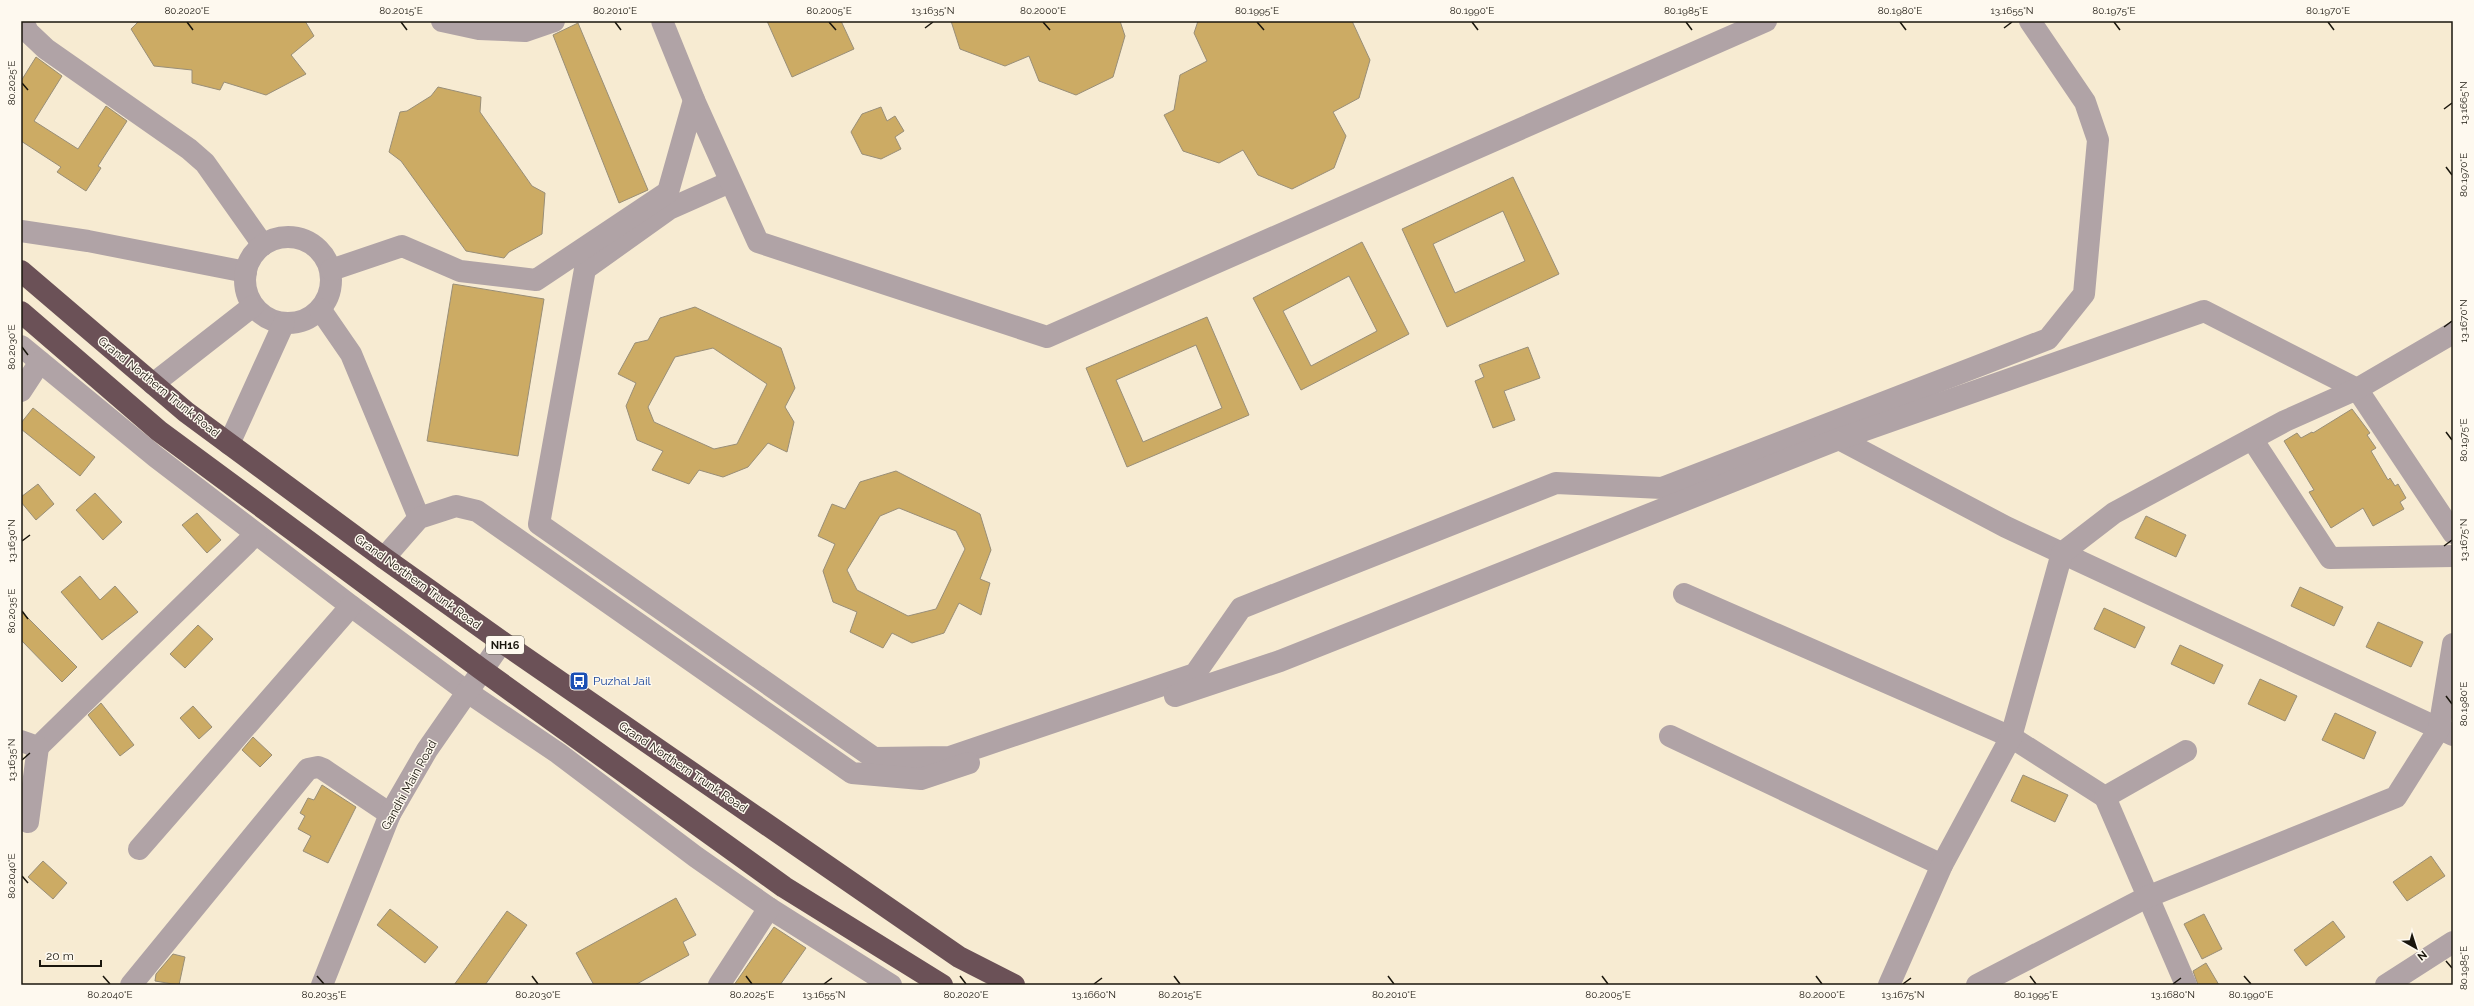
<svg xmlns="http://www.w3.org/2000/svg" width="2474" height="1006" font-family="Raleway,sans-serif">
<rect width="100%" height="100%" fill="#f7ebd2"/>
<g fill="#ccab64" stroke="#998e77" fill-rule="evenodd">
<polygon points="139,21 305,21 314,36 291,55 306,74 266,95 224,82 220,90 192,83 192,70 154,66 131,29"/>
<polygon points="767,21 841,21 854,49 792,77"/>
<polygon points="951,21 1120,21 1125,36 1113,77 1076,95 1039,81 1029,56 1005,66 960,49"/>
<polygon points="1198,21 1352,21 1370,60 1359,98 1333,112 1346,136 1334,168 1292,189 1258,175 1243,150 1219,163 1183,151 1164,115 1174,110 1180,75 1207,61 1194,33"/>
<polygon points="578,23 648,190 619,203 553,35"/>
<polygon points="36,57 62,76 34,121 78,149 106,106 127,121 98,166 101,168 86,191 57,172 61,167 21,141 21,81"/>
<polygon points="438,87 481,97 480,112 532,186 545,193 542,234 509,252 504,258 466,251 401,161 389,152 400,112 407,111 431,96"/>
<polygon points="881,107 887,121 895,116 904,131 895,137 901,149 881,159 862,154 851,132 862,114"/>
<path d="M 1513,177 L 1559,274 L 1447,327 L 1402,229 ZM 1503,211 L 1525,261 L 1455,293 L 1433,244 Z"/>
<path d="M 1362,242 L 1409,334 L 1301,390 L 1253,298 ZM 1349,276 L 1377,331 L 1311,366 L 1283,311 Z"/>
<polygon points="453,284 544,299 518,456 427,441"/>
<path d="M 695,307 L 781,348 L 795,388 L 785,407 L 794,422 L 787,452 L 768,443 L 748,467 L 723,477 L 699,470 L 689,484 L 652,470 L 663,451 L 637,440 L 626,406 L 636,383 L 618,374 L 635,343 L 648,340 L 660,318 ZM 713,348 L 767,384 L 737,444 L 714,449 L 654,422 L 648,407 L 675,357 Z"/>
<path d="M 1207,317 L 1249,415 L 1127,467 L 1086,368 ZM 1196,345 L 1222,408 L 1143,442 L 1116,380 Z"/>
<polygon points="1528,347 1540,378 1504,391 1515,420 1493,428 1475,381 1484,377 1479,365"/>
<polygon points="33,408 95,457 80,476 21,429 21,423"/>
<polygon points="2352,409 2370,433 2367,435 2376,448 2371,451 2388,480 2390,478 2395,486 2398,484 2406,498 2400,502 2404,509 2373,526 2363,508 2331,528 2309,492 2314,490 2284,441 2297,433 2301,438 2312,432 2313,433"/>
<path d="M 896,471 L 980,514 L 991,550 L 980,579 L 990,583 L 981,615 L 959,603 L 944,633 L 912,643 L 892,633 L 883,648 L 850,632 L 857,612 L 833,602 L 823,571 L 835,544 L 818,536 L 832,504 L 845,509 L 860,482 ZM 899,508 L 956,531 L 965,549 L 936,609 L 908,616 L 857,590 L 847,570 L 880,516 Z"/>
<polygon points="38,484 54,504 36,520 21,502 21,497"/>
<polygon points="95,493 122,522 103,540 76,510"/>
<polygon points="197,513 221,540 207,553 182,525"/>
<polygon points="2146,516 2186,535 2176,557 2135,538"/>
<polygon points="80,576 100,600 115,586 138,612 102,640 61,592"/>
<polygon points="2300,587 2343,607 2334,626 2291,606"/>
<polygon points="2104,608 2145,627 2135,648 2094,629"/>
<polygon points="21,611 77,667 62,682 21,640"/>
<polygon points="2378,622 2423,642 2411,667 2366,647"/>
<polygon points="198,625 213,639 185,668 170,654"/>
<polygon points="2180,645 2223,665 2214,684 2171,664"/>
<polygon points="2260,679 2297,696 2285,721 2248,704"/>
<polygon points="101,703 134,745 120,756 88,715"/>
<polygon points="193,706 212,727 199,739 180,718"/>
<polygon points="2335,713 2376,732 2364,759 2322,740"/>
<polygon points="253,737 272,755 260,767 242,750"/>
<polygon points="2023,775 2068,795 2055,822 2011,801"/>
<polygon points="322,785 356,807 328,863 303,851 311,836 298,829 305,816 300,813 308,798 314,800"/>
<polygon points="2431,856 2445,876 2407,901 2393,882"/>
<polygon points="43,861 67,883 53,899 28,877"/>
<polygon points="676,898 696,935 683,942 689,955 635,985 594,985 576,953"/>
<polygon points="390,909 438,947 425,963 377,925"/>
<polygon points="507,911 527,925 485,985 454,985"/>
<polygon points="2204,914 2222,949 2202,959 2184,924"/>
<polygon points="2333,921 2345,937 2306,966 2294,950"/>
<polygon points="774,927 806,948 780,985 734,985"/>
<polygon points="173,954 185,957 179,985 155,981 156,974"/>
<polygon points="2206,963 2219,985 2198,985 2193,971"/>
</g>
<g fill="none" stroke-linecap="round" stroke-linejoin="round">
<g stroke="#b0a3a6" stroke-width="22">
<polyline points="23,21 28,32 46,49 189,149 205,163 263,245"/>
<polyline points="442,21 479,29 525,31 554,21"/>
<polyline points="662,21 694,100"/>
<polyline points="730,182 669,209 585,269 539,524 874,758 950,757 1195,674 1241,608 1556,483 1662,488 2048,339 2084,294 2098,140 2085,102 2030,21"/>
<polyline points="21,231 88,241 246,272"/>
<circle cx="288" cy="280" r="43"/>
<polyline points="331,270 402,246 460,271 536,280 668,192 694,100 758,242 1047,337 1766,21"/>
<polyline points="320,309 351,354 419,518"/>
<polyline points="21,346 156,457 351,606 466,691 558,753 696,857 769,908 891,985"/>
<polyline points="153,384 253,306"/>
<polyline points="21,391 40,362"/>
<polyline points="1839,439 2006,527 2453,735"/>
<polyline points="2252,439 2330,558 2453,556"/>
<polyline points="229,444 284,323"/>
<polyline points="384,558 419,518 456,506 477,511 852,773 921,779 969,763"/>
<polyline points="1684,594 2011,737 2105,797"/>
<polyline points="1175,696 1280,661 1839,439 2204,311 2357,389 2453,533"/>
<polyline points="1670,736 1942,865"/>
<polyline points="21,741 38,747 256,534"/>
<polyline points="2186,751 2105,797 2186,985"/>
<polyline points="28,822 38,747"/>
<polyline points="139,849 351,606"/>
<polyline points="131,985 308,769 318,767 323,769 390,814"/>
<polyline points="322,985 390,814 427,750 502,642"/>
<polyline points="719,985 769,908"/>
<polyline points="1889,985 1942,865 2011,737 2062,553 2114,513 2285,421 2357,389 2453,333"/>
<polyline points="1977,985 2147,897 2396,797 2439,729 2453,644"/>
<polyline points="2386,985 2453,942"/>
</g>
<g stroke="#6b5157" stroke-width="22">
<polyline points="21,271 186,412 384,558 502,642 959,957 1014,985"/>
<polyline points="21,312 159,431 481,669 784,887 942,985"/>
</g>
</g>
<path fill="none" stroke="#1a160d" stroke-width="1.5" d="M 187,22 L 193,30M 401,22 L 407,30M 615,22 L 621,30M 829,22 L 836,30M 1043,22 L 1050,30M 1257,22 L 1264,30M 1472,22 L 1478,30M 1686,22 L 1692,30M 1900,22 L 1906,30M 2114,22 L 2120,30M 2328,22 L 2334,30M 925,28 L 933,22M 2004,28 L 2012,22M 22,83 L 28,90M 2444,109 L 2452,103M 2446,167 L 2452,175M 2444,327 L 2452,321M 22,347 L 28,355M 2446,432 L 2452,440M 22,541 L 30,535M 2444,546 L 2452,540M 22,611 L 28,619M 2446,696 L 2452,704M 22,760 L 30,753M 22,876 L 28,883M 2446,961 L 2452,968M 103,976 L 110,984M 317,976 L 324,984M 532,976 L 538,984M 746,976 L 752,984M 960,976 L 966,984M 1174,976 L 1180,984M 1388,976 L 1394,984M 1602,976 L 1608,984M 1816,976 L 1822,984M 2030,976 L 2036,984M 2244,976 L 2251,984M 824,984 L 832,978M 1094,984 L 1102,978M 1903,984 L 1911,978M 2173,984 L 2181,978"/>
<defs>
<g id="bus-square" transform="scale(1)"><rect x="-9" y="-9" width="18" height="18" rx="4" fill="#1a4fb4" stroke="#fef9ef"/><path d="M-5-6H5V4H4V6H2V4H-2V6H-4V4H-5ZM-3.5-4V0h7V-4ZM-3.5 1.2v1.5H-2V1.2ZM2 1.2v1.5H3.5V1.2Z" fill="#fff"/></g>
</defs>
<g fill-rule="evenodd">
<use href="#bus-square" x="579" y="681"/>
</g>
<g text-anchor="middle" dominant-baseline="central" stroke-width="3" stroke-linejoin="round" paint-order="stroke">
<rect fill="#fef9ef" stroke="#5e5a51" stroke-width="1" x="486" y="636" width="38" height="18" rx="3"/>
<g font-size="11" font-weight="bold" fill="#1a160d">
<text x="505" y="645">NH16</text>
</g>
<g font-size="12" fill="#1a160d" stroke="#fef9ef">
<text transform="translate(159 387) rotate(39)">Grand Northern Trunk Road</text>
<text transform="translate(418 582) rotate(36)">Grand Northern Trunk Road</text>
<text transform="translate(683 767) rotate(34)">Grand Northern Trunk Road</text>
<text transform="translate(409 785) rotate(-61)">Gandhi Main Road</text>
</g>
<g font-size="12" fill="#164399" stroke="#fef9ef" text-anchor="start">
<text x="593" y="681">Puzhal Jail</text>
</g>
</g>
<rect width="2474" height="1006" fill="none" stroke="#fef9ef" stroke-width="44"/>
<g transform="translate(2416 948) rotate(141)" stroke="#fef9ef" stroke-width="3" paint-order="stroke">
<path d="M0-3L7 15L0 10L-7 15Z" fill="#1a160d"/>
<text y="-6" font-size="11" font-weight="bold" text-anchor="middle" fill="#1a160d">N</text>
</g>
<path d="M40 960v6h61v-6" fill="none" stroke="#1a160d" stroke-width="2"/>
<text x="46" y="960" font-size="12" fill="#1a160d" stroke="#fef9ef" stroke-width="3" paint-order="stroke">20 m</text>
<rect x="22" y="22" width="2430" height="962" fill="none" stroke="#1a160d" stroke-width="1.5"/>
<g font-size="10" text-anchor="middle" fill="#1a160d">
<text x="187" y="14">80.2020°E</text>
<text x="401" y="14">80.2015°E</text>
<text x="615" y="14">80.2010°E</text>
<text x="829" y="14">80.2005°E</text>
<text x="933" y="14">13.1635°N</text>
<text x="1043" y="14">80.2000°E</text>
<text x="1257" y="14">80.1995°E</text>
<text x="1472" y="14">80.1990°E</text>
<text x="1686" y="14">80.1985°E</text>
<text x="1900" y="14">80.1980°E</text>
<text x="2012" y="14">13.1655°N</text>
<text x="2114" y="14">80.1975°E</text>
<text x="2328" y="14">80.1970°E</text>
<text transform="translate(11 83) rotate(-90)" y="4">80.2025°E</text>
<text transform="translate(2463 103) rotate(-90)" y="4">13.1665°N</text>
<text transform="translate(2463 175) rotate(-90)" y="4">80.1970°E</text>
<text transform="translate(2463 321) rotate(-90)" y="4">13.1670°N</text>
<text transform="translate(11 347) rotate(-90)" y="4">80.2030°E</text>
<text transform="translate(2463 440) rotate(-90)" y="4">80.1975°E</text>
<text transform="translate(2463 540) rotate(-90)" y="4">13.1675°N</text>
<text transform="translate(11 541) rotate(-90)" y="4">13.1630°N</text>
<text transform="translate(11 611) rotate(-90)" y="4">80.2035°E</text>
<text transform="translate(2463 704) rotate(-90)" y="4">80.1980°E</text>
<text transform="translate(11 760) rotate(-90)" y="4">13.1635°N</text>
<text transform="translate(11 876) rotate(-90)" y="4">80.2040°E</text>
<text transform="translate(2463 968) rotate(-90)" y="4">80.1985°E</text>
<text x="110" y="998">80.2040°E</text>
<text x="324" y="998">80.2035°E</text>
<text x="538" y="998">80.2030°E</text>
<text x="752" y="998">80.2025°E</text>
<text x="824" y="998">13.1655°N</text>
<text x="966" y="998">80.2020°E</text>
<text x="1094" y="998">13.1660°N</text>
<text x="1180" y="998">80.2015°E</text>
<text x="1394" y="998">80.2010°E</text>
<text x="1608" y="998">80.2005°E</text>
<text x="1822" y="998">80.2000°E</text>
<text x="1903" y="998">13.1675°N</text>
<text x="2036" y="998">80.1995°E</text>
<text x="2173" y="998">13.1680°N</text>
<text x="2251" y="998">80.1990°E</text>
</g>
</svg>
